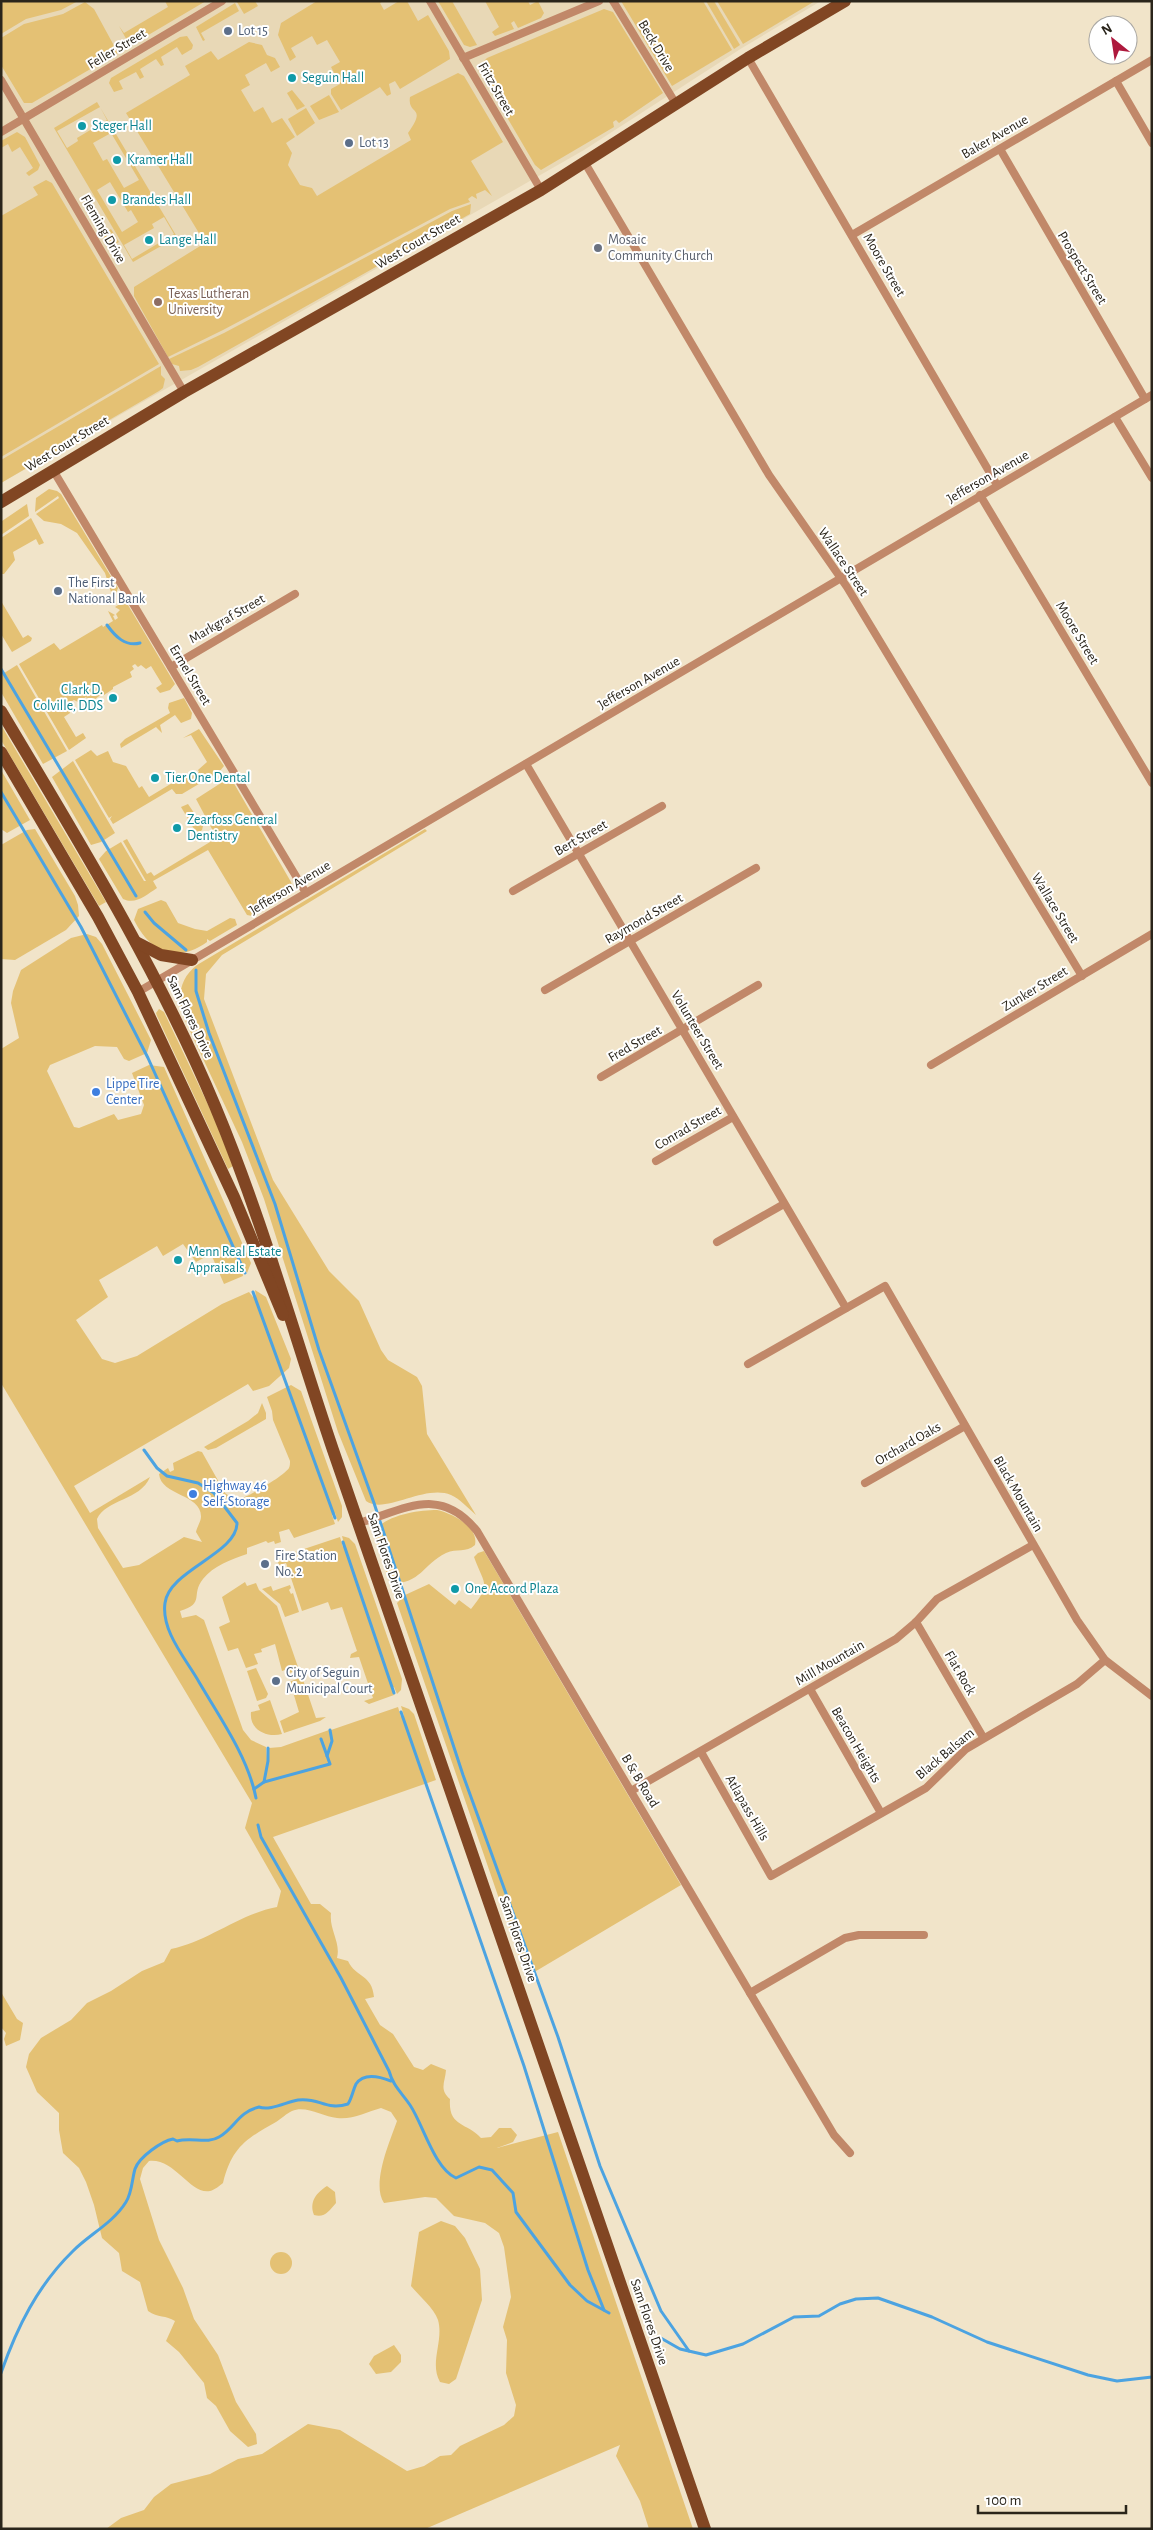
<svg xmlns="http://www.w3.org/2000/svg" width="1153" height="2530" font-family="'Alegreya Sans',sans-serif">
<rect width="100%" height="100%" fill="#f1e4c9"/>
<polygon fill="#e8d8b6" points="1,1 821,1 742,48 584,150 1,483"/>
<g fill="#e4c174" fill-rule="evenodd">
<polygon points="5,1 78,1 61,10 26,19 1,34 1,4"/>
<polygon points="165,1 206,1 133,44 129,44 119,26 124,33 168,7"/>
<polygon points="255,1 258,6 244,14 237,2"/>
<polygon points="317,1 383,1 380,3 384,10 399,1 407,1 418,21 428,15 449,51 450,59 400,89 395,81 389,84 391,94 387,96 380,87 341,110 331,94 331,89 340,84 331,67 340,62 327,40 317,45 312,36 291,48 296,57 290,61 278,35 281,23"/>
<polygon points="438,1 452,1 477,45 470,47 464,45"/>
<polygon points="485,1 528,1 530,5 538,1 544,13 541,18 518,28 514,21 511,23 514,29 495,36 492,32 499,27"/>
<polygon points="621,1 703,1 732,50 672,86"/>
<polygon points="706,1 714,1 740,45 734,49"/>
<polygon points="717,1 815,1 743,44"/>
<polygon points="85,2 94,9 118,53 32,103 24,103 1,65 1,38 24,24 63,14"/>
<polygon points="235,3 239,11 201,33 205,40 203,41 196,27"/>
<polygon points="604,9 613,12 663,93 619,123 616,120 613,122 614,127 541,170 535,165 481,73 479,66 487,58"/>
<polygon points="187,36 193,45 192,49 182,55 177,47 161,57 164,65 161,66 156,59 140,69 144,77 140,79 136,72 119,81 123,89 114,92 109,83 111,78 180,37"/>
<path d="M 249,42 L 262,45 L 267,55 L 275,58 L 280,67 L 271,72 L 266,63 L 245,75 L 250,85 L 241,90 L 254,112 L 263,107 L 272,123 L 282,118 L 295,137 L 286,143 L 292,153 L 288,165 L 300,185 L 312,188 L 317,196 L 411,140 L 408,133 C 428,105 407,116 410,97 L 458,73 L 464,76 L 503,142 L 471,161 L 492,196 L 485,190 L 476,194 L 477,199 L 472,196 L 468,199 L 470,202 L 450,209 L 223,330 L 168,357 L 134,296 L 134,287 L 205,243 L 126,113 L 190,75 L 185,66 L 211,51 L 218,60 Z"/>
<polygon points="292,90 305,106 297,110 287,93"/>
<polygon points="329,95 339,112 319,120 310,106"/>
<path d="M 97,102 L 177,237 L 133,262 L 54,128 ZM 100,107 L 107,120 L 77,138 L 78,141 L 67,148 L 57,131 ZM 111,133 L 139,180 L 124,188 L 107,159 L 103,161 L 93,143 ZM 110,182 L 128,212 L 131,210 L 138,222 L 122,232 L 97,190 ZM 164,217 L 174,234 L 132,259 L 124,245 L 154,228 L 152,224 Z"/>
<polygon points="306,108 315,123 297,136 288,119"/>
<polygon points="17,132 25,137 40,165 38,170 29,176 26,173 33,168 20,147 12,152 8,144 1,148 1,141"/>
<polygon points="46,180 52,183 159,364 1,457 1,216 38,195 33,187"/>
<polygon points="471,204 470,214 198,367 191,370 180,371 179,366 172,364 169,359 224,333 452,211"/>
<polygon points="111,229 119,242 109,247 101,235"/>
<polygon points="161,366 161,375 165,379 163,388 159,391 1,483 1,460"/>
<polygon points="49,489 57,491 61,494 118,588 116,593 111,592 105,573 77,533 61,524 44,521 36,514 59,498 58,496 35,512 36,498"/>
<polygon points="27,504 29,516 1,535 2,521"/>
<polygon points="31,518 44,543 39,545 36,539 13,552 15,560 4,574 1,574 1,538"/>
<polygon points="1,601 23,638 28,635 32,638 31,641 12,652 1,634"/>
<polygon points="123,602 128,605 175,684 170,690 160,693 156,688 162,684 151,666 146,669 141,665 138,667 135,664 132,666 134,669 130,672 132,677 113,687 113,689 104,695 103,693 90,703 86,697 78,702 74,700 67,704 70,713 64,717 76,737 83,733 86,738 69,750 19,664 54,643 60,650 102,625 103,627 113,621 108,611 115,615 113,616 115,620 118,618 116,614 120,610 115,607"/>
<polygon points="17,665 67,751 43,764 1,692 1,675"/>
<polygon points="184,698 192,713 191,719 181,723 175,715 160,725 162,733 156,727 121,748 120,744 125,739 170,713 168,708 169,703"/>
<polygon points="1,725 106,902 99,906 1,740"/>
<polygon points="199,729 224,766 219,772 182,794 176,794 172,789 113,824 110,819 112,816 109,818 75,760 91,750 97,756 108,751 113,762 126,766 139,788 142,786 149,797 187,774 193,773 195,775 199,772 198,770 207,762 191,735 183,738"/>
<polygon points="73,761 115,833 101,842 91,845 52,777"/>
<polygon points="1,770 30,820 7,833 1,829"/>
<path d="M 232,780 L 291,882 L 293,889 L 291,894 L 252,916 L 247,915 L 208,850 L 153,881 L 157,888 C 146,895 136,905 123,899 L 99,859 L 106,851 L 121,842 L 144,881 L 146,881 L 123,841 L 127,839 L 147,874 L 151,872 L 154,876 L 210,842 L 213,837 L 213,831 L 196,799 L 224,781 Z"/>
<polygon points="188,804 203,826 202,830 197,834 181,807"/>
<polygon points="35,829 75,896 78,905 79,916 66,930 15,960 1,959 1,845 27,830"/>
<path d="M 425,829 L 427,831 L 222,955 L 206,974 L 204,999 L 273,1180 L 329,1271 L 359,1301 L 381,1350 L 388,1360 L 417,1377 L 422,1386 L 427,1434 L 476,1515 C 468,1508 460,1499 451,1495 C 424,1484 385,1515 366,1501 L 338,1432 L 264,1199 L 242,1142 L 183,1016 C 177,996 180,978 197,965 Z"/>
<path d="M 161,900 L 166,902 L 178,923 L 195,929 L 207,931 L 230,918 L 235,919 L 237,925 L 210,941 L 207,939 L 207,942 C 176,964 150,952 134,920 L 138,909 Z"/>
<path d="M 87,934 L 96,937 L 102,944 L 151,1040 L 147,1053 L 129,1061 L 124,1059 L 117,1047 L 95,1046 L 50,1065 L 47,1071 L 74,1127 L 79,1128 L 114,1114 L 118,1120 L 141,1114 L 144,1105 L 132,1073 L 149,1065 L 164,1067 L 251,1263 L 247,1273 L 244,1268 L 242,1269 L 243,1276 L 224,1284 L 211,1254 L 196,1262 L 183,1244 L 163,1256 L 157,1246 L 99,1280 L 108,1297 L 76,1320 L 102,1359 L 115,1363 L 137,1356 L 222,1304 L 249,1292 L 253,1297 L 256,1296 L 255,1290 L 266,1297 L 291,1359 L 289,1368 L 269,1386 L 253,1391 L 248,1384 L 74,1486 L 90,1513 L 150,1477 C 140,1501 106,1499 97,1519 L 98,1528 L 123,1568 L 139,1565 L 184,1537 L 202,1542 L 196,1532 C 197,1527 201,1521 201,1517 C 202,1494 161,1496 159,1474 L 168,1468 L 170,1472 L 174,1470 L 173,1463 L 198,1451 L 202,1452 L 225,1493 C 229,1496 233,1500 239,1499 C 247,1498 285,1475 289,1468 C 290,1466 290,1463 290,1461 L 273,1420 L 272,1411 L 267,1397 L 291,1385 L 301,1391 L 342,1506 L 342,1517 L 338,1522 L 335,1513 L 332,1515 L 335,1524 L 294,1538 L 289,1529 L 279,1532 L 281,1542 L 275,1544 L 274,1541 L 268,1543 L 266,1541 L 247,1548 L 247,1554 C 232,1559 213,1566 203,1579 C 190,1595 206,1603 180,1611 L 182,1618 L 196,1615 L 204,1620 L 243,1730 L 251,1740 L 266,1747 L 267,1760 L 269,1760 L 269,1748 L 281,1747 L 329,1730 L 331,1735 L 331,1730 L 398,1707 L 401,1717 L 404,1716 L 401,1706 L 409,1709 L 414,1714 L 436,1780 L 273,1837 L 311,1904 L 320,1904 L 331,1913 C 329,1930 341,1942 337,1958 L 348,1961 C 356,1978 372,1974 374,1997 L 365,1999 L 380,2025 L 393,2034 L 414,2067 L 423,2070 L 431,2064 L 446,2070 C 445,2083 439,2089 450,2099 C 448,2127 466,2122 481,2138 L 491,2137 L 499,2128 L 511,2128 L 517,2135 L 513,2142 L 497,2148 L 558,2132 L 693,2529 L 649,2529 L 640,2501 L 616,2456 L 620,2445 L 425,2529 L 106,2529 L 121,2518 L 144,2510 L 154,2497 L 171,2484 L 210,2474 L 238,2459 L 262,2454 L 308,2424 L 340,2430 L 407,2471 L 424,2466 L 440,2456 L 451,2455 L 460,2446 L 504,2425 L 514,2416 L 516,2405 L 506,2373 L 507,2340 L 503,2327 L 511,2297 L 504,2247 L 499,2233 L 485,2223 L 454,2216 L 436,2198 L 425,2197 L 384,2203 C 371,2184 390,2141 397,2121 L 391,2112 L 381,2108 C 367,2112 352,2120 337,2118 C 323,2117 306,2105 292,2111 C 287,2113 281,2119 276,2122 C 246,2139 232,2147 223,2183 C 220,2185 215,2190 210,2191 C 190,2195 175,2158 149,2161 L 143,2168 L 140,2179 L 159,2240 L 183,2288 L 194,2319 L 218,2355 L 236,2402 L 256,2434 L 257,2444 L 248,2447 L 230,2431 L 216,2406 L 207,2398 L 204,2383 L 179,2352 L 166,2341 L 175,2321 C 166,2315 158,2318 148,2311 L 140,2282 L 122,2271 L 119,2253 L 102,2238 L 94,2205 L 86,2182 L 79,2168 L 63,2153 L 59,2130 L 59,2113 L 37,2092 L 26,2067 L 29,2054 L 41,2038 L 71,2020 L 87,2003 L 111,1991 L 142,1971 L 164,1962 L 171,1949 C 209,1941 239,1914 277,1907 L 281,1891 L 245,1828 L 252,1803 L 1,1383 L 1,1049 L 19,1038 L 11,1003 L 13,991 L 21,970 L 71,938 Z"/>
<polygon points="159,1009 164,1012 212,1113 233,1166 228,1169 157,1016 156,1013"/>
<polygon points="262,1403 266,1413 266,1419 216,1448 208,1450 204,1447 248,1421 258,1413"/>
<path d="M 437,1510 C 451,1513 479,1526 475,1545 C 466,1553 457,1548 446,1553 C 422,1565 422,1583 390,1584 L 374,1532 C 385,1515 418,1510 437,1510 Z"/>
<polygon points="342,1536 349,1538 355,1544 402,1679 401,1690 397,1694 394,1687 391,1688 394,1695 369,1704 364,1701 373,1698 359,1657 350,1658 351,1654 357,1651 342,1607 331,1610 328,1602 302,1611 286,1563 279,1565 278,1562 281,1561 280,1557 340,1537 343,1547 345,1547"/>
<path d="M 484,1551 L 681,1885 L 526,1977 L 397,1603 L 405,1595 L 429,1584 L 455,1605 L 459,1600 L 471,1609 C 492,1583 484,1585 474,1557 L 478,1553 Z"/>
<polygon points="245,1582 247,1586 256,1583 259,1590 277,1606 299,1670 286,1674 285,1670 282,1671 275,1644 261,1649 262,1652 254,1654 258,1664 246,1668 238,1648 228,1651 219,1627 230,1622 222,1597"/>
<polygon points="290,1585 291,1588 289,1590 291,1594 293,1593 299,1612 285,1617 280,1604 262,1589 271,1586 273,1591"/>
<polygon points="256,1668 268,1694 266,1698 257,1701 247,1671"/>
<polygon points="302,1677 316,1718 326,1717 320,1721 284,1733 280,1721 299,1712 293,1692 290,1693 288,1688 291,1687 289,1682"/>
<path d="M 270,1700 L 282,1734 C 267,1738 249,1730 251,1712 L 260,1710 L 258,1705 Z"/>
<polygon points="1,1992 17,2019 23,2023 20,2040 6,2046 4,2039 6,2033 1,2027"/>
<path d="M 327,2186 L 335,2192 L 336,2203 C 329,2211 325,2218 314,2215 C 309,2202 316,2193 327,2186 Z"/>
<path d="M 441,2221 L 455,2226 L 465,2238 L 480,2269 L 482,2300 L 456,2379 L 449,2384 L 440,2382 C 429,2363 444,2341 438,2320 C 434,2308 419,2296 411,2286 L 419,2232 Z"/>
<circle cx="281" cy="2263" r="11"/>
<polygon points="394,2345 401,2355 401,2362 391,2372 376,2374 369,2364 374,2356"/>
</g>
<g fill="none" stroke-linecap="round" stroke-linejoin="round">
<g stroke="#4ca3e1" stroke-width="3">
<path d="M 107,625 C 115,636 125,647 140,643"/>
<polyline points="1,669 136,896"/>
<polyline points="1,792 81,927 148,1058 245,1273"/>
<polyline points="145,912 154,923 186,950"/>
<polyline points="196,970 196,991 209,1033 275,1204 319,1350 374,1503 463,1775 558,2037 600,2166 661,2311 689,2351"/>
<polyline points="253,1292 335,1518"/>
<path d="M 144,1450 L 157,1468 L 167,1476 L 198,1483 L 214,1493 L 237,1523 C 237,1554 169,1570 165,1603 C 161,1631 186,1659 199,1682 C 220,1718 248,1757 256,1798"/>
<polyline points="343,1542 394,1693"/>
<polyline points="401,1712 524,2066 588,2270 604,2310"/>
<polyline points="327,1756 332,1741 330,1730"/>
<polyline points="264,1782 330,1764 321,1739"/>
<polyline points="254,1789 264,1782 268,1761 268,1748"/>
<path d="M 258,1825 L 261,1837 L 341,1978 L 389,2071 C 393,2086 402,2093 410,2105 C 423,2124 434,2168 456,2178 L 479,2167 L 492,2170 L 513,2193 L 516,2212 L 570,2285 L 587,2301 L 609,2313"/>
<polyline points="659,2337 680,2349 706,2355 743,2344 794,2317 819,2316 840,2304 856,2299 878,2298 932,2317 987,2342 1088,2375 1117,2381 1152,2377"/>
<path d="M 1,2373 C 17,2327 38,2285 73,2251 C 90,2234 113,2223 126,2202 C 132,2193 132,2179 135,2169 C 139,2157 162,2141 173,2139 L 177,2141 C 191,2137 208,2144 219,2137 C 235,2128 238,2112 259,2107 C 270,2111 286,2102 298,2100 C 319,2097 326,2111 348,2104 C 352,2098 353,2090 356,2084 C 364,2072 381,2077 391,2081"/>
</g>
<g stroke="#c18869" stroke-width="8">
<polyline points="430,1 541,190"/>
<polyline points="613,1 676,104"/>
<polyline points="463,58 599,1"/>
<polyline points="748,58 997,485"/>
<polyline points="1,80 184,392"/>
<polyline points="1116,81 1152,143"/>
<polyline points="1,132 222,1"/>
<polyline points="1000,149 1145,399"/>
<polyline points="585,163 769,475 847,587 1082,976"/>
<polyline points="852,235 1152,60"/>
<polyline points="1115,417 1152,478"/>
<polyline points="53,470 306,893"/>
<polyline points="980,495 1152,783"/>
<polyline points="171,667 295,594"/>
<polyline points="526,764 846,1308"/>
<polyline points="513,891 662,806"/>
<polyline points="545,990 756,868"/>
<polyline points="138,992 1152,395"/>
<polyline points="931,1065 1152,934"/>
<polyline points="601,1077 758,985"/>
<polyline points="656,1161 733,1117"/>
<polyline points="717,1242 784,1204"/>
<polyline points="748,1364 885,1286 1077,1620 1105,1660 1152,1696"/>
<polyline points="865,1483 965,1426"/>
<path d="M 359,1523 C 406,1509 440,1485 477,1531 L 834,2135 L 850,2153"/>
<polyline points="916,1622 983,1737"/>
<polyline points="810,1689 881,1813"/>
<polyline points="701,1752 771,1876 926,1788 966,1749 1077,1684 1105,1660"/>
<polyline points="631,1791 896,1639 916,1622 937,1599 1033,1545"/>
<polyline points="750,1993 845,1938 859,1935 924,1935"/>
</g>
<g stroke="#814623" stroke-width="12">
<polyline points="1,502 184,392 541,190 748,58 845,1"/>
<path d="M 1,711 C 78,840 157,968 215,1106 C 262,1218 294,1335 333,1450 L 705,2529"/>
<polyline points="1,752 98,917 138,992 234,1197 283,1315"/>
<polyline points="136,942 161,955 192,960"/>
</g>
</g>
<g fill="#5c6f8a" stroke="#fff" stroke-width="2">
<circle cx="228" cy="31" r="5"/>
<circle cx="349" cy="143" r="5"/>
<circle cx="58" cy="591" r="5"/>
<circle cx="265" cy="1564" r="5"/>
<circle cx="276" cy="1681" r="5"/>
</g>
<g fill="#0f9aa8" stroke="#fff" stroke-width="2">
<circle cx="292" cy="78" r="5"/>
<circle cx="82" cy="126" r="5"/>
<circle cx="117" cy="160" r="5"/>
<circle cx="112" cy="200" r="5"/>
<circle cx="149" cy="240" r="5"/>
<circle cx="113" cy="698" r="5"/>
<circle cx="155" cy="778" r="5"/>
<circle cx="177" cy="828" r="5"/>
<circle cx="178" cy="1260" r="5"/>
<circle cx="455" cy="1589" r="5"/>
</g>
<circle fill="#6b7280" stroke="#fff" stroke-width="2" cx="598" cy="248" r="5"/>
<circle fill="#8d6e63" stroke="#fff" stroke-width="2" cx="158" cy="302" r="5"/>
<g fill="#3f7fe0" stroke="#fff" stroke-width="2">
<circle cx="96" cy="1092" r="5"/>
<circle cx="193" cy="1494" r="5"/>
</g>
<g text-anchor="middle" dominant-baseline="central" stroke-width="4" stroke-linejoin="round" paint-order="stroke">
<g font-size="14" fill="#4e5e75" stroke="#fff" text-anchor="start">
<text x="238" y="31">Lot 15</text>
<text x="359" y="143">Lot 13</text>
<text x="68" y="583">The First<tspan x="68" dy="16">National Bank</tspan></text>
<text x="275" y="1556">Fire Station<tspan x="275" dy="16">No. 2</tspan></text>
<text x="286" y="1673">City of Seguin<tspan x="286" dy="16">Municipal Court</tspan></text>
</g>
<g font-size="14" fill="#2a251b" stroke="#fff">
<text transform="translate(656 46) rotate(59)">Beck Drive</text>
<text transform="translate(117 49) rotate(-31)">Feller Street</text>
<text transform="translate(496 89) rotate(60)">Fritz Street</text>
<text transform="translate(995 137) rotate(-30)">Baker Avenue</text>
<text transform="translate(103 229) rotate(60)">Fleming Drive</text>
<text transform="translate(418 242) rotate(-30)">West Court Street</text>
<text transform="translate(884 265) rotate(60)">Moore Street</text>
<text transform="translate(1082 268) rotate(59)">Prospect Street</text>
<text transform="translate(67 444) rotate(-31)">West Court Street</text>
<text transform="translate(988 477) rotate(-30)">Jefferson Avenue</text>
<text transform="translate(843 562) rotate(56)">Wallace Street</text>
<text transform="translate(227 619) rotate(-30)">Markgraf Street</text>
<text transform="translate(1077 633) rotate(59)">Moore Street</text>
<text transform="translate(190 675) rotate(59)">Ermel Street</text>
<text transform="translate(639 683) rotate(-30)">Jefferson Avenue</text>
<text transform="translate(581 838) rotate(-30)">Bert Street</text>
<text transform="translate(290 888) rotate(-31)">Jefferson Avenue</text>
<text transform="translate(1055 908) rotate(59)">Wallace Street</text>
<text transform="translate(644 919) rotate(-30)">Raymond Street</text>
<text transform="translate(1035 989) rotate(-31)">Zunker Street</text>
<text transform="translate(190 1017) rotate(64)">Sam Flores Drive</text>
<text transform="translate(697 1030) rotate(59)">Volunteer Street</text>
<text transform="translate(635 1044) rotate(-30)">Fred Street</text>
<text transform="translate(688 1128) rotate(-30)">Conrad Street</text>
<text transform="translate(908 1444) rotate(-30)">Orchard Oaks</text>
<text transform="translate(1018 1494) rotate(60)">Black Mountain</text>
<text transform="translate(386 1556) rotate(71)">Sam Flores Drive</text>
<text transform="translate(830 1663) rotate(-30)">Mill Mountain</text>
<text transform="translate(960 1673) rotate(60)">Flat Rock</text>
<text transform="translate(856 1745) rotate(60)">Beacon Heights</text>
<text transform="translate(945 1754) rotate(-40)">Black Balsam</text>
<text transform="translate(640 1781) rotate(59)">B &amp; B Road</text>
<text transform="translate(747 1808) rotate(60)">Atlapass Hills</text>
<text transform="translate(518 1939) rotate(71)">Sam Flores Drive</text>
<text transform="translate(649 2322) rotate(71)">Sam Flores Drive</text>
</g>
<g font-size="14" fill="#0d838f" stroke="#fff" text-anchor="start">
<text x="302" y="78">Seguin Hall</text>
<text x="92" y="126">Steger Hall</text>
<text x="127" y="160">Kramer Hall</text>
<text x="122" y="200">Brandes Hall</text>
<text x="159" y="240">Lange Hall</text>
<text x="103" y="690" text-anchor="end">Clark D.<tspan x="103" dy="16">Colville, DDS</tspan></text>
<text x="165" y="778">Tier One Dental</text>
<text x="187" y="820">Zearfoss General<tspan x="187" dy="16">Dentistry</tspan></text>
<text x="188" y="1252">Menn Real Estate<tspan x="188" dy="16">Appraisals</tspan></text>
<text x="465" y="1589">One Accord Plaza</text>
</g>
<g font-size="14" fill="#5b616d" stroke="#fff" text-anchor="start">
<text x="608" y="240">Mosaic<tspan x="608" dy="16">Community Church</tspan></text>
</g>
<g font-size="14" fill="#785e54" stroke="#fff" text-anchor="start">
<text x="168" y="294">Texas Lutheran<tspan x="168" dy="16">University</tspan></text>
</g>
<g font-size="14" fill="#366cbe" stroke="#fff" text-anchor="start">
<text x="106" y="1084">Lippe Tire<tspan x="106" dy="16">Center</tspan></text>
<text x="203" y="1486">Highway 46<tspan x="203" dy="16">Self-Storage</tspan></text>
</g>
</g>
<rect width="1153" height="2530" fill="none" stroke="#2a251b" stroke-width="5"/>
<g transform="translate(1113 40) rotate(330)"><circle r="24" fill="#ffffff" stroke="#aaa8a4"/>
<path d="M0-4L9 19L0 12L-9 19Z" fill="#ae193d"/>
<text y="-8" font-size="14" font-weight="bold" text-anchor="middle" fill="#2a251b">N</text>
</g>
<path d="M978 2505v8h148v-8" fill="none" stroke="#2a251b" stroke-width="2.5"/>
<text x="986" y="2505" font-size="15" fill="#2a251b" stroke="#ffffff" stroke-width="4" paint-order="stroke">100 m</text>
</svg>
